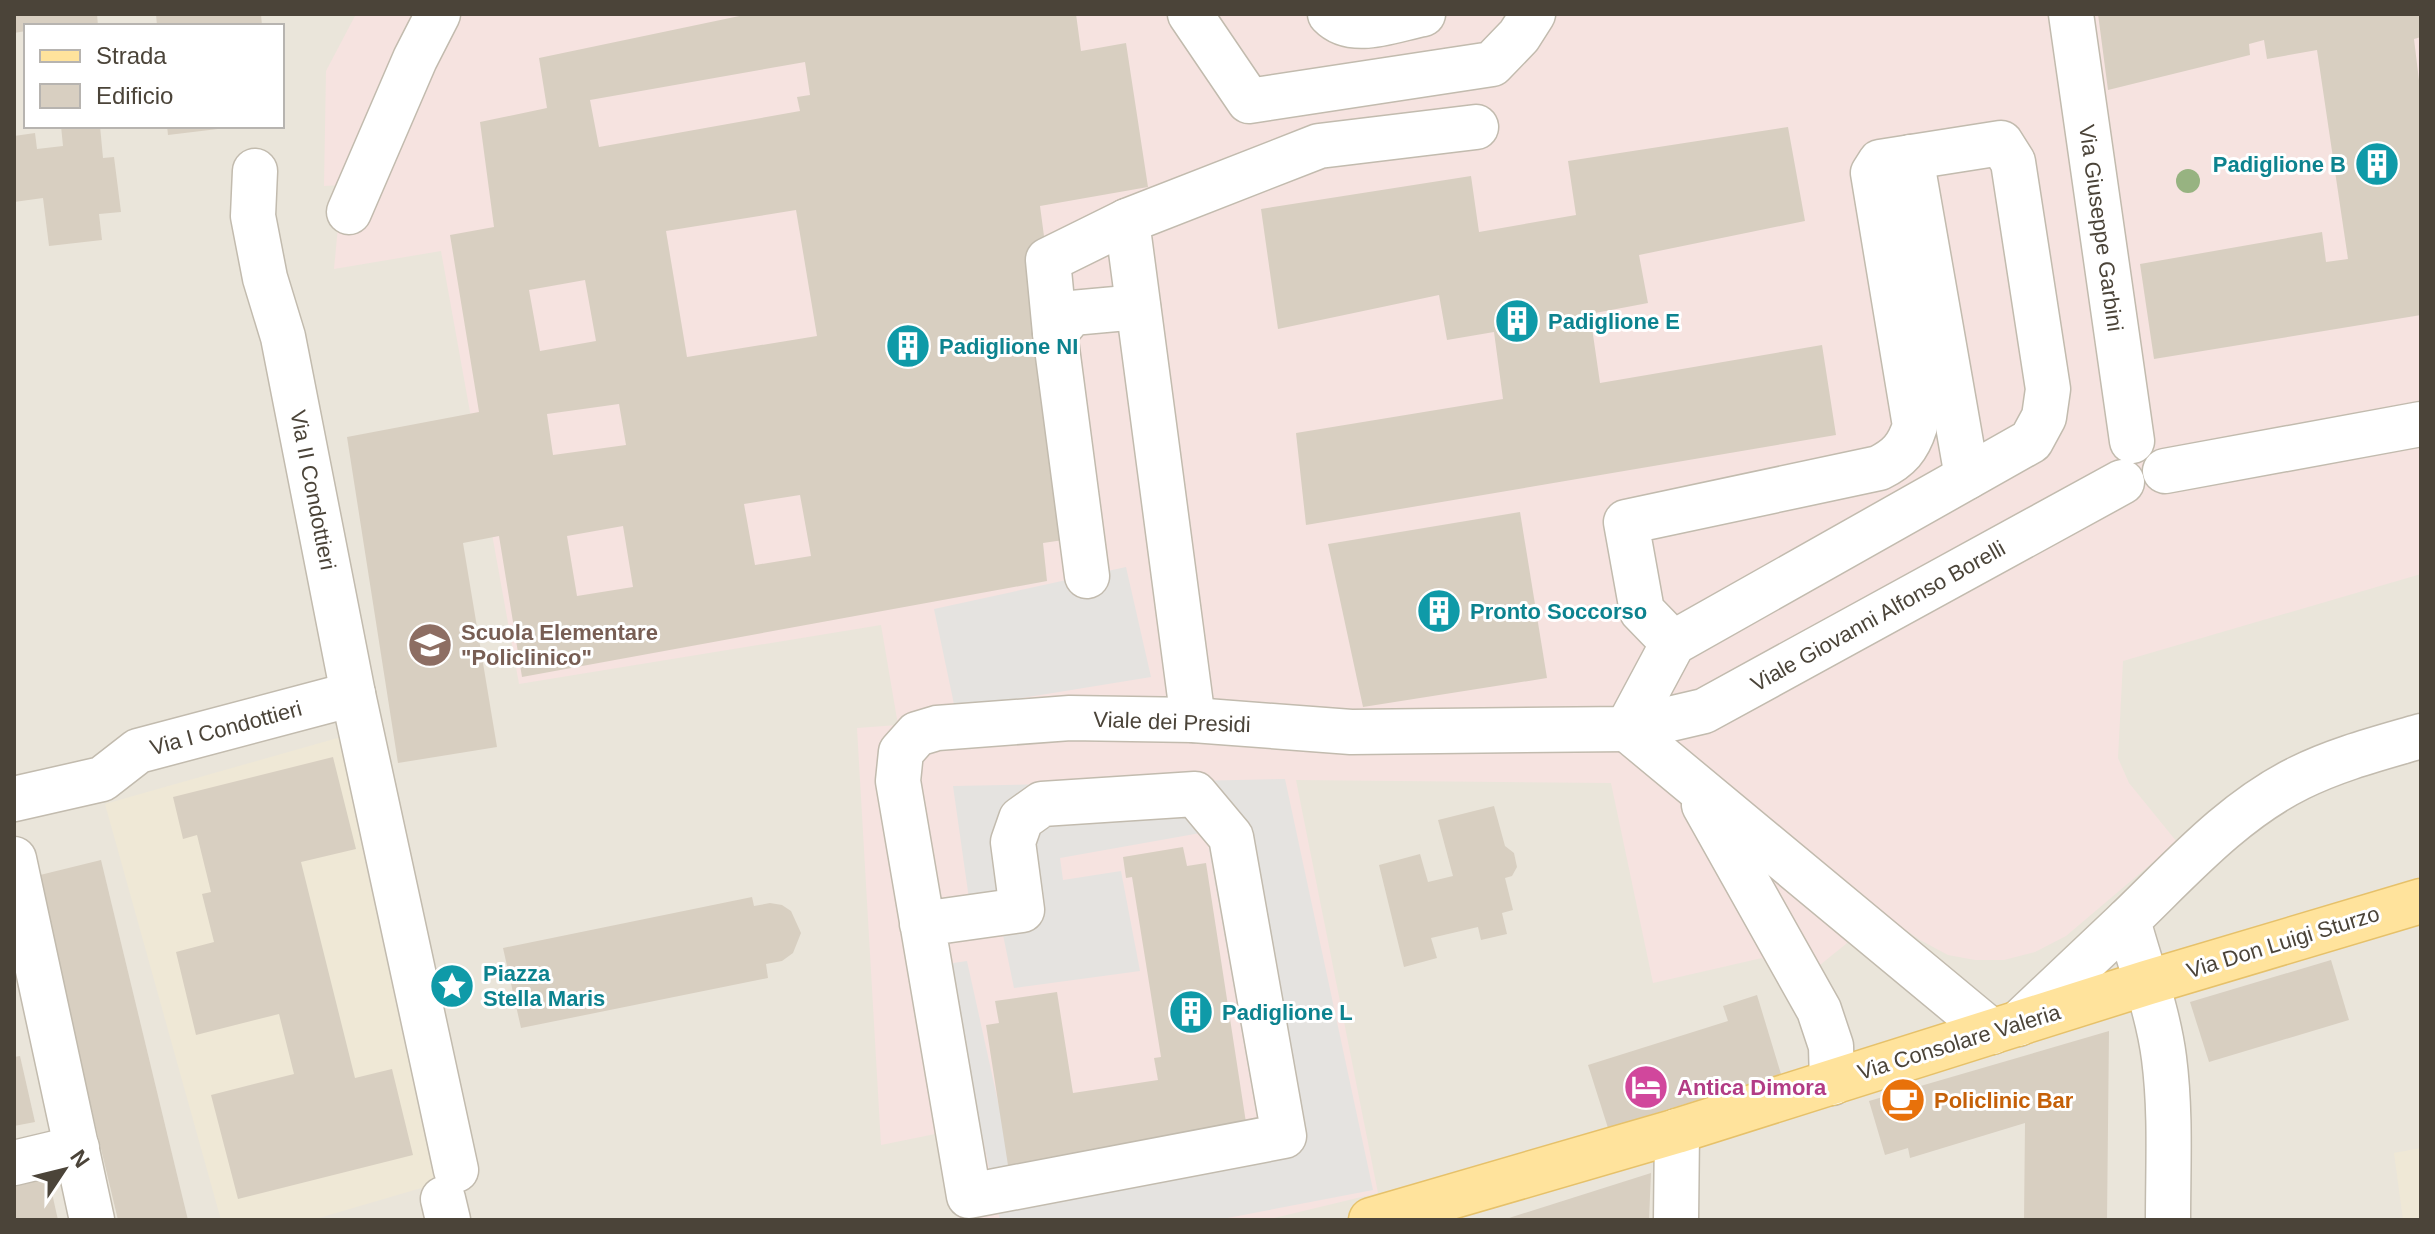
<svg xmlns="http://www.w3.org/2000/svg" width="2435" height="1234" font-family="Helvetica,sans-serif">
<rect width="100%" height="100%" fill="#f6f3ec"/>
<path fill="#eae5da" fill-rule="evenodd" d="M 14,14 L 2421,14 L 2421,1220 L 14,1220 ZM 26,26 L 282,26 L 282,126 L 26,126 Z"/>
<g fill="#efe8d6">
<polygon points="341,737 355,815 435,1184 312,1220 221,1220 105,804"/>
<polygon points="2421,1148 2421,1220 2403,1220 2394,1153"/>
</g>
<polygon fill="#f6e3e0" points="356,14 2421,14 2421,574 2123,661 2118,758 2129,783 2177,842 2066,936 2035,952 2004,960 1975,960 1948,955 1920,940 1883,914 1789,990 1762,958 1653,983 1611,783 1296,780 1378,1193 1266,1220 959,1220 945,1132 881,1145 857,728 898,725 881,625 519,684 441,251 334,269 342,185 324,186 326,71"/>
<g fill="#e5e3e0">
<polygon points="1126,567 1151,677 955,709 934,609"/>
<polygon points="1285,779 1373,1190 1217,1220 1000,1220 946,964 967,961 1019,1197 1263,1151 1206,832 1060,858 1063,880 1121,871 1140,971 1014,988 997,906 970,906 953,786"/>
</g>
<g fill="#d8cfc1" fill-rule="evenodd">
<polygon points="14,14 97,14 98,26 26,26 26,31 14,33"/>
<polygon points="156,14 261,14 262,26 157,26"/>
<path d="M 749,14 L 1076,14 L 1081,51 L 1126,43 L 1148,187 L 1040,206 L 1084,537 L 1043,543 L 1047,581 L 522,677 L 499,536 L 463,543 L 497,747 L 398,763 L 347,437 L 479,412 L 450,235 L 494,227 L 480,122 L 547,108 L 539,58 ZM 805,62 L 810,95 L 797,97 L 800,111 L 599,147 L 590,100 ZM 796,210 L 817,336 L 687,357 L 666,231 ZM 585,280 L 596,341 L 540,351 L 529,290 ZM 619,404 L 626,445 L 553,455 L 547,414 ZM 800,495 L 811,556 L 755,565 L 744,504 ZM 623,526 L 633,587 L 577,596 L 567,536 Z"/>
<polygon points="2098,14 2421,14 2421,37 2414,39 2421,97 2421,315 2154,359 2140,264 2322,232 2326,262 2348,259 2317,50 2267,59 2264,40 2249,44 2250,55 2108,90"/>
<polygon points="61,126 100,126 103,158 114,157 121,212 99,214 102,240 49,246 43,198 14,202 14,136 35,133 37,149 63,146"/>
<polygon points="167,126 226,126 226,128 168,135"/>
<polygon points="1788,127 1805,221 1639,255 1648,303 1590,314 1600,383 1822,345 1836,435 1306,525 1296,433 1503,399 1494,332 1447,340 1439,295 1278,329 1261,209 1471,176 1479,232 1576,215 1568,161"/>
<polygon points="1520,512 1547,678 1363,707 1328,544"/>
<polygon points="333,757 356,849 301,862 355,1078 392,1069 413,1155 238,1199 211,1095 294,1074 279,1014 196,1035 176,952 214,942 202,894 211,892 197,835 183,839 173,797"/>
<polygon points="1494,806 1505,846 1514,853 1517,867 1512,876 1505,878 1513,910 1502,913 1507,934 1481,940 1478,927 1431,938 1437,958 1404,967 1379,865 1420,854 1428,882 1453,876 1438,820"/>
<polygon points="1183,847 1187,866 1206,863 1249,1142 1010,1178 986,1025 999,1023 995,1001 1057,992 1073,1093 1158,1080 1154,1058 1161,1057 1132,877 1126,878 1123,857"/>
<polygon points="101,860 188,1220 118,1220 36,876"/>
<polygon points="752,897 754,906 770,903 782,905 791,911 801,933 793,953 782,961 766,964 768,978 521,1028 503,948"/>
<polygon points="2331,960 2349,1020 2209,1062 2190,1002"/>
<polygon points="1757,995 1781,1074 1608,1128 1588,1065 1728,1021 1723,1006"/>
<polygon points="2109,1031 2107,1220 2024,1220 2025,1123 1910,1158 1908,1148 1885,1155 1869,1101"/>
<polygon points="20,1056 35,1122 14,1126 14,1057"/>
<polygon points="47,1171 58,1220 14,1220 14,1178"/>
<polygon points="1651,1173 1649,1220 1504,1220 1512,1217"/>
</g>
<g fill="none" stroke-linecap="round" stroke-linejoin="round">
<g stroke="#c2bbae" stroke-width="47">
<g id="minor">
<polyline points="1190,14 1249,101 1492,64 1519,36 1533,14"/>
<path d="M 1330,14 C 1353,38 1395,19 1423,14"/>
<polyline points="2071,14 2132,441"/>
<polyline points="1911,157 1967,477"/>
<polyline points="255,171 253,216 265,278 283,337 353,694 456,1170"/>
<polyline points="349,212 415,59 438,14"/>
<polyline points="1055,333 1048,260 1127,221"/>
<polyline points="2165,471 2421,424"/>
<polyline points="1087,576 1055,333 1072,313 1138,307"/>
<polyline points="1193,720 1127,221 1319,146 1476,127"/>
<path d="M 1627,729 L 1673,643 L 2031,441 L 2044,417 L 2048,389 L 2013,162 L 2001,143 L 1880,162 L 1873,173 L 1915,426 C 1908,448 1899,458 1879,468 L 1626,522 L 1642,611 L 1673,643"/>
<polyline points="1627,729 1992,1032"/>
<polyline points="14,799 102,779 138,751 353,694"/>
<polyline points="1704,805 1819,1010 1831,1046 1832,1083"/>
<polyline points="14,859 92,1220"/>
<polyline points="922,924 1022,910 1013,842 1021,819 1042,804 1195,794 1231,837 1284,1136 969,1196 898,781 901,752 917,734 937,728 1070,718 1193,720 1351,732 1627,729 1704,711 2122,482"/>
<polyline points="2018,1024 2128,920"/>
<polyline points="14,1163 77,1148"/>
<polyline points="443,1199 448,1220"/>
<polyline points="1676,1220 1677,1131"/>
<path d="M 2168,1220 C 2168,1166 2171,1112 2164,1058 C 2158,1011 2140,965 2128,920 C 2180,870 2232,811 2299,778 C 2337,759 2380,748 2421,736"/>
</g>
</g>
<g stroke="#e6c16a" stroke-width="47">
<polyline id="major" points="1371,1220 1677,1131 2146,983 2421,901"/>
</g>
<use href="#minor" stroke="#fff" stroke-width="44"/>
<use href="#major" stroke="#ffe39c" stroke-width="44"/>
</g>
<circle fill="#97b381" cx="2188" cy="181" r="12"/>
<defs>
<g id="building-disc" transform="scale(2.3)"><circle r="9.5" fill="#0f9aa8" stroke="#fff"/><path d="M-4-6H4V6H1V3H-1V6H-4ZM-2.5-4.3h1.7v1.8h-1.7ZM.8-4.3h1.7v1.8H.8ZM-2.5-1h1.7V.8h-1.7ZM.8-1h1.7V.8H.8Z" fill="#fff"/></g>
<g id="school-disc" transform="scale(2.3)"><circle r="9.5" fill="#8d6e63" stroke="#fff"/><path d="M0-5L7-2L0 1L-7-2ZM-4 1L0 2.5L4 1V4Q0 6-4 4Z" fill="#fff"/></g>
<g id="sight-disc" transform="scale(2.3)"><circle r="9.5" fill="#0f9aa8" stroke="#fff"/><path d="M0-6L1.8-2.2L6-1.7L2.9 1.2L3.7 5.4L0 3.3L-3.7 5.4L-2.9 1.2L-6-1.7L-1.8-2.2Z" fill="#fff"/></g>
<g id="hotel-disc" transform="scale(2.3)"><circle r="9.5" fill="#d1479c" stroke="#fff"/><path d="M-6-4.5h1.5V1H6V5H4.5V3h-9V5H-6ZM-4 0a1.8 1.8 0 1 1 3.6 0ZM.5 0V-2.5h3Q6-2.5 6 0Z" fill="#fff"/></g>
<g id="cafe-disc" transform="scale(2.3)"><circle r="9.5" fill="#e8710a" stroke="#fff"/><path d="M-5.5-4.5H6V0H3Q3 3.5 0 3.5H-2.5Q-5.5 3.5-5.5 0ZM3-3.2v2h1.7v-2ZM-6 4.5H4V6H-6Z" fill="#fff"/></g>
</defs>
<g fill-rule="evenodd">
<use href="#building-disc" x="2377" y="164"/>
<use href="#building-disc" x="1517" y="321"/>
<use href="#building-disc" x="908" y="346"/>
<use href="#building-disc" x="1439" y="611"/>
<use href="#school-disc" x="430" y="645"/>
<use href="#sight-disc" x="452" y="986"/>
<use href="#building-disc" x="1191" y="1012"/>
<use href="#hotel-disc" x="1646" y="1087"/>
<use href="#cafe-disc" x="1903" y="1100"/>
</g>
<g text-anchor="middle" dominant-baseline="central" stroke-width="6" stroke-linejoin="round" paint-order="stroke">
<g font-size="22" font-weight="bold" fill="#0d838f" stroke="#fff" text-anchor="start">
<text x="2346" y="164" text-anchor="end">Padiglione B</text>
<text x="1548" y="321">Padiglione E</text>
<text x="939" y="346">Padiglione NI</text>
<text x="1470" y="611">Pronto Soccorso</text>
<text x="483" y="973">Piazza<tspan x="483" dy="25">Stella Maris</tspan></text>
<text x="1222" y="1012">Padiglione L</text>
</g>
<g font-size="22" fill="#4b4439" stroke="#fff">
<text transform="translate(2101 228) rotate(82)">Via Giuseppe Garbini</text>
<text transform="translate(313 490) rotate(79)">Via II Condottieri</text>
<text transform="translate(1878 616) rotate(-29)">Viale Giovanni Alfonso Borelli</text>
<text transform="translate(1172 722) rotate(2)">Viale dei Presidi</text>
<text transform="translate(226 728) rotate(-15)">Via I Condottieri</text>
<text transform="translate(2283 942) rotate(-17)">Via Don Luigi Sturzo</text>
<text transform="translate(1959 1042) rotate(-17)">Via Consolare Valeria</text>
</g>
<g font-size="22" font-weight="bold" fill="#785e54" stroke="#fff" text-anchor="start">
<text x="461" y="632">Scuola Elementare<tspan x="461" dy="25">"Policlinico"</tspan></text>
</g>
<g font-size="22" font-weight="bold" fill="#b23c85" stroke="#fff" text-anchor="start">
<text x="1677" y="1087">Antica Dimora</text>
</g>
<g font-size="22" font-weight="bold" fill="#c56008" stroke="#fff" text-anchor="start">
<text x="1934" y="1100">Policlinic Bar</text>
</g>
</g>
<rect width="2435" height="1234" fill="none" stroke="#4b4439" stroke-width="32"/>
<rect x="24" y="24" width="260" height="104" fill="#ffffff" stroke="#b7b4b0" stroke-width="2"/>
<rect x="40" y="50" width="40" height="12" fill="#ffe39c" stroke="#b7b4b0" stroke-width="2"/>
<text x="96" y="64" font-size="24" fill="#4b4439">Strada</text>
<rect x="40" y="84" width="40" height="24" fill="#d8cfc1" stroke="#b7b4b0" stroke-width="2"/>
<text x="96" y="104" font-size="24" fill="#4b4439">Edificio</text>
<g transform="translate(64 1170) rotate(55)" stroke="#ffffff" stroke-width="6" paint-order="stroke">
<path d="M0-6L14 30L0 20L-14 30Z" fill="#4b4439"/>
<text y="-12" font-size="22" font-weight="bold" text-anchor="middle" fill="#4b4439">N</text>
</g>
</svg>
